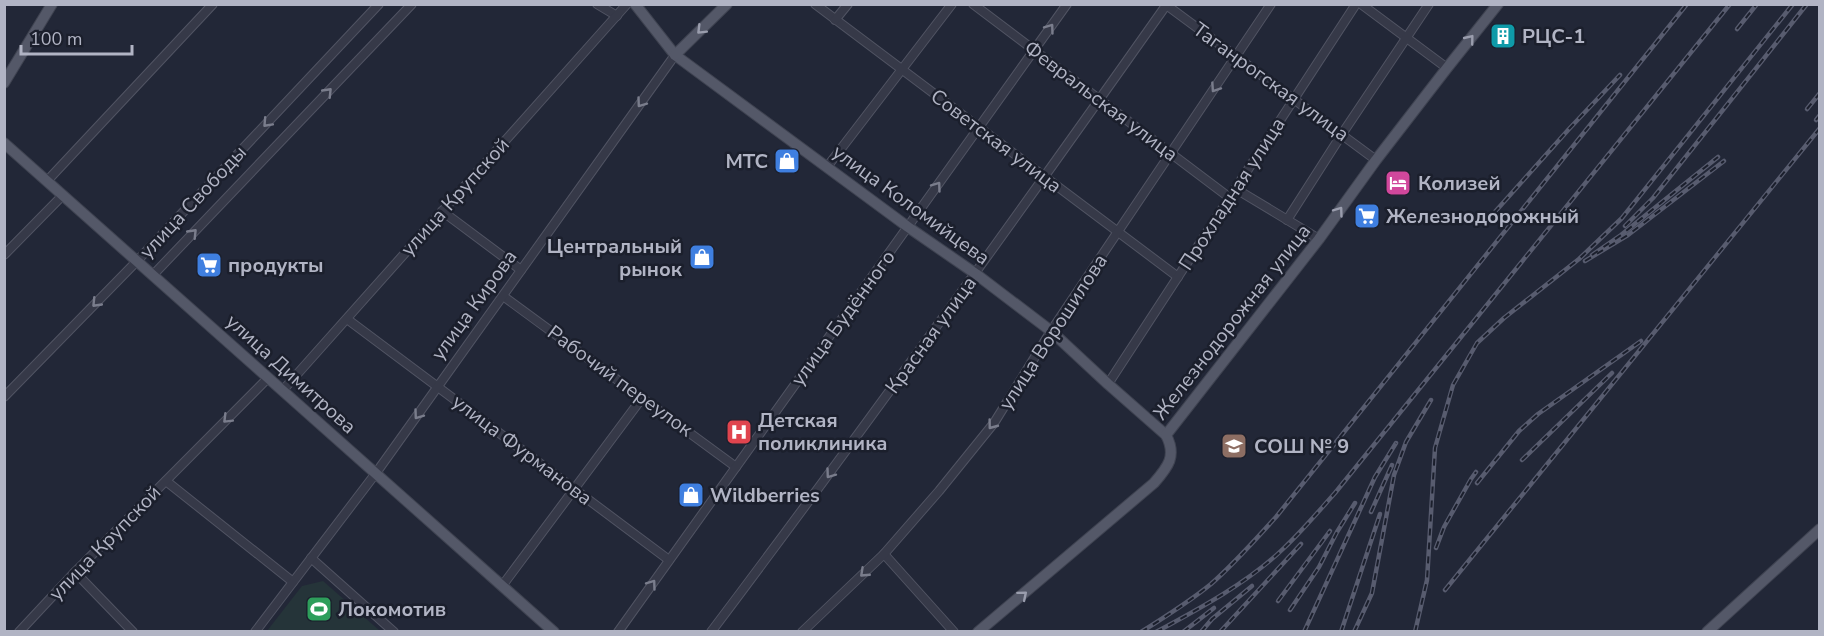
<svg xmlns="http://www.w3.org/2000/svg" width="1824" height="636" font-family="'Nunito Sans',sans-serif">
<rect width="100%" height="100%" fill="#222737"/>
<polygon fill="#253439" points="323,581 380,631 267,631 302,586"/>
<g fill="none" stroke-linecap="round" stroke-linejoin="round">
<g stroke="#515463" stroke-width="10">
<g id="minor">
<polyline points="597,4 617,16"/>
<polyline points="815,4 1178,277"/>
<polyline points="973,4 1230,198"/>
<polyline points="1165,4 1376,160"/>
<polyline points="1361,4 1447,68"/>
<polyline points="835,20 848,4"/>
<polyline points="827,167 952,4"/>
<polyline points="47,181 213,4"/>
<polyline points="1236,189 1319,239"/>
<polyline points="442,211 521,270"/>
<polyline points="1287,220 1342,134 1429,4"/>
<polyline points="4,255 63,195"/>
<polyline points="153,275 412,4"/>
<polyline points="503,296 736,467"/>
<polyline points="347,319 669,560"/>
<polyline points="1108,384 1356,4"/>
<polyline points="283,390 627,4"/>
<polyline points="4,397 137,261 379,4"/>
<polyline points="166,481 293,582"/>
<polyline points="884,554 954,632"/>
<polyline points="311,558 394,632"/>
<polyline points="75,572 133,632"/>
<polyline points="502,586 642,398"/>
<polyline points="19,632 75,572 268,378"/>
<polyline points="255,632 376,473 675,55"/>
<polyline points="618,632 1067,4"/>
<path d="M 711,632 C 867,425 1018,215 1167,4"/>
<polyline points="802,632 884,554 939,491 994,423 1051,331 1271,4"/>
</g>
</g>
<g stroke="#3f4351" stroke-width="12">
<g id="major">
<polyline points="635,4 675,55 908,227 976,274 1051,331 1108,384 1166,435"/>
<polyline points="675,55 727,4"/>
<polyline points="4,83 52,4"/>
<polyline points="4,143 554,632"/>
<path d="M 978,632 L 1154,483 C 1168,467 1177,456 1166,435 L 1319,239 L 1376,160 L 1447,68 L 1498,4"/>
<polyline points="1707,632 1820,529"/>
</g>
</g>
<use href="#minor" stroke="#363948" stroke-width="8"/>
<use href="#major" stroke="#545868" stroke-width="10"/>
<g stroke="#585c6f" stroke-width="4.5">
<g id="rail">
<polyline points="1737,29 1757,4"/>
<polyline points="1807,109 1820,93"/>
<polyline points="1816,120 1820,115"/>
<polyline points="1485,223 1569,129 1620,75"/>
<polyline points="1625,226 1653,198 1807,4"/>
<polyline points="1592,255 1621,235 1718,157"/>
<polyline points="1585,261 1628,235 1724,161"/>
<polyline points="1522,460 1612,373"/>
<polyline points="1477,483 1519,431 1538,414 1641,341"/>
<polyline points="1371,512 1392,465"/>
<polyline points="1436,548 1444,527 1471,479 1476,472"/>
<polyline points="1445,590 1820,128"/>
<polyline points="1278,601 1330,531"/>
<polyline points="1290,610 1319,567 1337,532 1355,503"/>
<path d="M 1141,632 C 1165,617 1189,602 1211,584 C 1234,564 1255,540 1276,517 L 1687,4"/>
<path d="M 1156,632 C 1199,609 1249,582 1284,548 C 1302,531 1318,512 1335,493 L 1730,4"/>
<polyline points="1183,632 1214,608"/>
<polyline points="1201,632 1212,619 1252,586"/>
<polyline points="1220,632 1301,544"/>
<polyline points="1304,632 1375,477 1396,443"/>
<polyline points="1341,632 1380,514"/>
<polyline points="1354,632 1372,593 1394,475 1406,442 1431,400"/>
<polyline points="1415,632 1427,580 1435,448 1453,385 1477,343 1504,318 1579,259 1622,218 1793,4"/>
</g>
</g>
<use href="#rail" stroke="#1b1f2c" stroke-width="2" stroke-dasharray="7" stroke-linecap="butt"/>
</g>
<defs><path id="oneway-chevron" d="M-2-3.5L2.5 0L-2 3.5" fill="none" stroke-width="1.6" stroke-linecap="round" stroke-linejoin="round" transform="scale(1.5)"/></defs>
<g stroke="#7a7d8c">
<use href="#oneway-chevron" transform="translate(1050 28) rotate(-54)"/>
<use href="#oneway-chevron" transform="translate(1215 88) rotate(124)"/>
<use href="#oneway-chevron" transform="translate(328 92) rotate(-46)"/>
<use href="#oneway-chevron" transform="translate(641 103) rotate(126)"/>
<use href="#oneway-chevron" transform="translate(267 123) rotate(133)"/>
<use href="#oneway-chevron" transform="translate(937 186) rotate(-54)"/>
<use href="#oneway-chevron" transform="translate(193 233) rotate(-46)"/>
<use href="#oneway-chevron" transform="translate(96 303) rotate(134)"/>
<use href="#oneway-chevron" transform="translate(418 415) rotate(126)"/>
<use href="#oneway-chevron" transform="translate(227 419) rotate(135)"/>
<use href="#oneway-chevron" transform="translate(992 425) rotate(127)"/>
<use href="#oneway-chevron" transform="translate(830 474) rotate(126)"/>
<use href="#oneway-chevron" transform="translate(864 573) rotate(137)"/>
<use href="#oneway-chevron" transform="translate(652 584) rotate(-54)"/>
</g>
<g stroke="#9a9dad">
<use href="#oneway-chevron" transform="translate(701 30) rotate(135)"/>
<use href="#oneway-chevron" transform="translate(1470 39) rotate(-51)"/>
<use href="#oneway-chevron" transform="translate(1339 211) rotate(-54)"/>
<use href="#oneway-chevron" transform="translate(1023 595) rotate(-40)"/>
</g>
<defs>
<g id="building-square" transform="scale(1.35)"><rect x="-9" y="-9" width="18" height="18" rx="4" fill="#0f9aa8" stroke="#1b1f2c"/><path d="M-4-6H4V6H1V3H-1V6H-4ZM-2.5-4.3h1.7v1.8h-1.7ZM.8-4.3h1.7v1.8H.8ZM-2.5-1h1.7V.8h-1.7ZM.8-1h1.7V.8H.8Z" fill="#fff"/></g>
<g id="shop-square" transform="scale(1.35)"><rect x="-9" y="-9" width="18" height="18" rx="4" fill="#3f7fe0" stroke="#1b1f2c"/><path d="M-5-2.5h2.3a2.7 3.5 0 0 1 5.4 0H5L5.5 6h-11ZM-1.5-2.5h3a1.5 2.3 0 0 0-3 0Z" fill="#fff"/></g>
<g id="hotel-square" transform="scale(1.35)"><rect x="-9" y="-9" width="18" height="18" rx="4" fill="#d1479c" stroke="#1b1f2c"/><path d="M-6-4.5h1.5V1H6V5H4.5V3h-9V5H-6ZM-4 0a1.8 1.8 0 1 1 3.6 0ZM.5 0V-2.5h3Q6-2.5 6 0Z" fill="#fff"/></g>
<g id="supermarket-square" transform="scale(1.35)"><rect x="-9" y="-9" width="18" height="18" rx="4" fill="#3f7fe0" stroke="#1b1f2c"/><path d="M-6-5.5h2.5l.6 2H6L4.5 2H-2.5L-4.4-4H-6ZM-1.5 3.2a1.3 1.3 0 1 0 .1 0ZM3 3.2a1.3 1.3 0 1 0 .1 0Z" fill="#fff"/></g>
<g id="hospital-square" transform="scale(1.35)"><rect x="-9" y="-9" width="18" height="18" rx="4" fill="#e0444e" stroke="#1b1f2c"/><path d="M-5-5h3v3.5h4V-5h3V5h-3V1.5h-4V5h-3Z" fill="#fff"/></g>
<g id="school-square" transform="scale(1.35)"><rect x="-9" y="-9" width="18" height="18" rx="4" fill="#8d6e63" stroke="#1b1f2c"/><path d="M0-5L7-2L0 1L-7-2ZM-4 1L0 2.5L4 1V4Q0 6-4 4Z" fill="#fff"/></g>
<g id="stadium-square" transform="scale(1.35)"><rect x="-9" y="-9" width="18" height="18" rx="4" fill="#2e9e5b" stroke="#1b1f2c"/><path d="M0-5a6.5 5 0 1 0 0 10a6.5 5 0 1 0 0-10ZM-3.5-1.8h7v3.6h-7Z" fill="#fff"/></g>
</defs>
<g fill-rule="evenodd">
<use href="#building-square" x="1503" y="36"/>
<use href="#shop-square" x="787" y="161"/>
<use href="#hotel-square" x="1398" y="183"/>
<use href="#supermarket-square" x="1367" y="216"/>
<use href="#shop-square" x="702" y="257"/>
<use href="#supermarket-square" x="209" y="265"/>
<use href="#hospital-square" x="739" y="432"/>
<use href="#school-square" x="1234" y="446"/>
<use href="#shop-square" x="691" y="495"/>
<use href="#stadium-square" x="319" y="609"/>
</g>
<g text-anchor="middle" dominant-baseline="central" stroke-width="5" stroke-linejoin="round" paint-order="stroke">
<g font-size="20" font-weight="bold" fill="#b1b4c4" stroke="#1b1f2c" text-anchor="start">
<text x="1522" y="36">РЦС-1</text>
<text x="768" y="161" text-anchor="end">МТС</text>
<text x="1418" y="183">Колизей</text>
<text x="1386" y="216">Железнодорожный</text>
<text x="682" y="246" text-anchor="end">Центральный<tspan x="682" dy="23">рынок</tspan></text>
<text x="228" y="265">продукты</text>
<text x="758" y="420">Детская<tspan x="758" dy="23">поликлиника</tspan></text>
<text x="1254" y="446">СОШ № 9</text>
<text x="710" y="495">Wildberries</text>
<text x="338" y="609">Локомотив</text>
</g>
<g font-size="20" fill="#b1b4c4" stroke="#1b1f2c">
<text transform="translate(1271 82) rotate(36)">Таганрогская улица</text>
<text transform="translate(1101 101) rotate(37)">Февральская улица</text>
<text transform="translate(996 141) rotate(37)">Советская улица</text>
<text transform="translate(1232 194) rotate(-57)">Прохладная улица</text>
<text transform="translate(455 197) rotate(-48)">улица Крупской</text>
<text transform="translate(193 202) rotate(-47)">улица Свободы</text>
<text transform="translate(911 205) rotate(36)">улица Коломийцева</text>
<text transform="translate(474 305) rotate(-54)">улица Кирова</text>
<text transform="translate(843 318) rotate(-54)">улица Будённого</text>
<text transform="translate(1232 322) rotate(-52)">Железнодорожная улица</text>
<text transform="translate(1053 332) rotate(-57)">улица Ворошилова</text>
<text transform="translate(931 335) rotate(-54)">Красная улица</text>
<text transform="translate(291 374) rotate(42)">улица Димитрова</text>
<text transform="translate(620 381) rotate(36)">Рабочий переулок</text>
<text transform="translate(522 450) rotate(37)">улица Фурманова</text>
<text transform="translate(105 543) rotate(-46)">улица Крупской</text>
</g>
</g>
<rect width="1824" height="636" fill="none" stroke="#b1b4c4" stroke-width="12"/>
<path d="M21 45v9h111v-9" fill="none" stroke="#b1b4c4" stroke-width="3"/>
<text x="30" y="45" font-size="18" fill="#b1b4c4" stroke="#1b1f2c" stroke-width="4.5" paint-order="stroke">100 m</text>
</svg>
